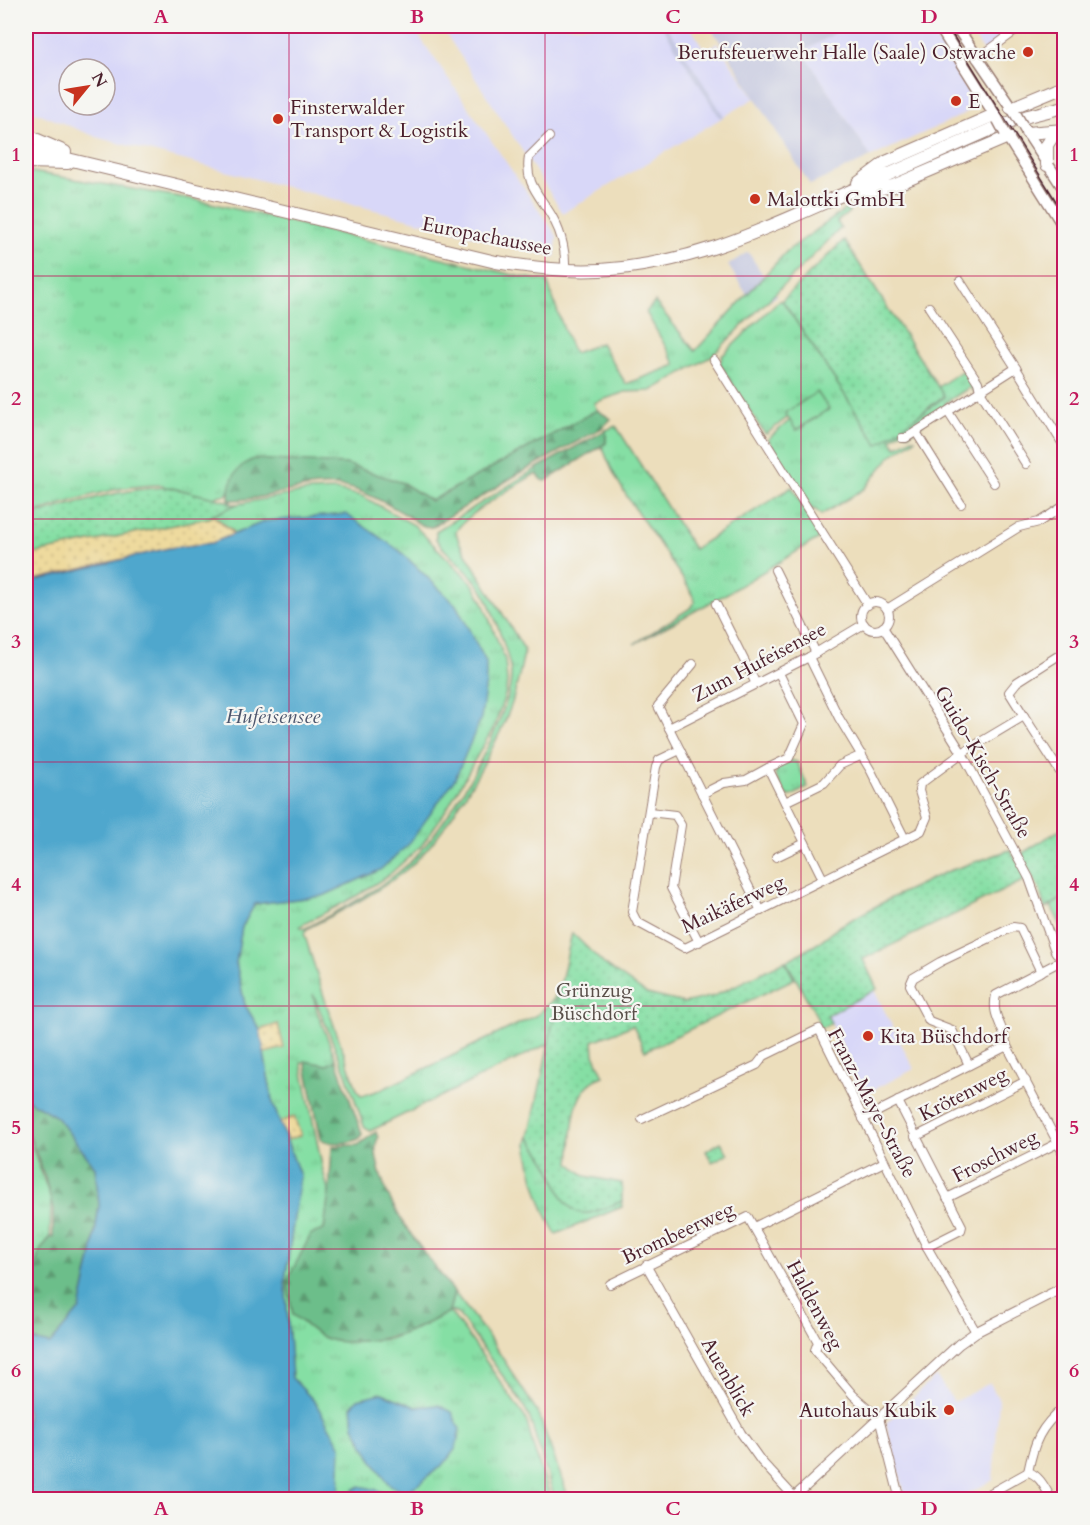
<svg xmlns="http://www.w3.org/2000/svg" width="1090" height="1525" font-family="Cardo,serif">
<defs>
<pattern id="grass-tufts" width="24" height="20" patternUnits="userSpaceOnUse" patternTransform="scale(1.5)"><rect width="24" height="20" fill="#85dfa4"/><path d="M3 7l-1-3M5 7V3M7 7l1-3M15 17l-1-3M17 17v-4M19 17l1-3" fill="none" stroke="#74bf8d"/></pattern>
<pattern id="forest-firs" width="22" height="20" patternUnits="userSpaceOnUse" patternTransform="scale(1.5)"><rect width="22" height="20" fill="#6cbe8a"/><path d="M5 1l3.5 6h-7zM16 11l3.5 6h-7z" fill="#5b9a71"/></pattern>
<pattern id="sand-dots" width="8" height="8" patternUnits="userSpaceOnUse" patternTransform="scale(1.5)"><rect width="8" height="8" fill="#eeda9e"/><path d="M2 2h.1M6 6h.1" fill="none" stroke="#cebb88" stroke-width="1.8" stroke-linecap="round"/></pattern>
<pattern id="cemetery-stones" width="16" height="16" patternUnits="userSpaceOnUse" patternTransform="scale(1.5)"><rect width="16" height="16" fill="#85dfa4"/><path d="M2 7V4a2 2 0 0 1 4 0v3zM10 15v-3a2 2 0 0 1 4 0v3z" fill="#74bf8d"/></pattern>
<pattern id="park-dots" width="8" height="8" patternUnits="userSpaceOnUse" patternTransform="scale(1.5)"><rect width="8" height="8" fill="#85dfa4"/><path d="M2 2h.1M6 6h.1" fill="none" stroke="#74bf8d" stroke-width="1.8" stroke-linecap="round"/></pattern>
</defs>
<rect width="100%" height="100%" fill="#f6f6f2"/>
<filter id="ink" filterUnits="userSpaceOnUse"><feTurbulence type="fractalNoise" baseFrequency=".0167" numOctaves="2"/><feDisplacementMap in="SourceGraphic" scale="12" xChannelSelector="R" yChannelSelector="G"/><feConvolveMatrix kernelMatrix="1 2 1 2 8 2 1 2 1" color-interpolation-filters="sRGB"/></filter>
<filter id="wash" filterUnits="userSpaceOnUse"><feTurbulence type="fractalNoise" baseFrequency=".008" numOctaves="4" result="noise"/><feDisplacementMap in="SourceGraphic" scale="24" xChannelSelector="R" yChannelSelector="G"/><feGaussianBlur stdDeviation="1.35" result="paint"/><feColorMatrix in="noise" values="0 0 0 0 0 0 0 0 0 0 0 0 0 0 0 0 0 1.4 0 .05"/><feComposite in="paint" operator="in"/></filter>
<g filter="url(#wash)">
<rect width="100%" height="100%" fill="#ecdebc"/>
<g fill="#d8d7f8" fill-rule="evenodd">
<path d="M 26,26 L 412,26 L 557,236 L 555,257 L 99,138 L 26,108 ZM 69,69 L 105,69 L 105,105 L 69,105 Z"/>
<polygon points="441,26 690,26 705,51 717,43 755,98 563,213"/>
<polygon points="847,26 928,26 977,106 956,118 871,157 803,52"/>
<polygon points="967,26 1022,26 985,53"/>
<polygon points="874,990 914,1069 861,1096 843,1057 845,1050 827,1015"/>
<polygon points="936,1376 954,1402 990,1383 999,1400 993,1480 958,1499 906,1499 886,1423"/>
</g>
<g fill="#bfc2dd">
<polygon points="662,26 667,26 724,116 720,118"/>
<polygon points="710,26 847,26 803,52 871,157 810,185"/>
<polygon points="748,252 777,296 756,309 728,265"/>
</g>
<g fill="url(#grass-tufts)" stroke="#687f68" stroke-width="1.5" fill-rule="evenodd">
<path d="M 26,171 L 198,200 L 522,277 L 547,281 C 556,305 562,329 574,353 L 601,343 L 626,384 L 676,365 L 646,312 L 655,302 L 695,351 L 787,251 L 846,209 L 849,212 L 837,222 L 841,228 L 712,356 L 651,391 L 625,392 L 594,403 L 597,410 L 431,501 L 403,483 L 254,459 L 226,495 L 221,495 L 214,498 L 164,487 L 163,485 C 116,484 70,502 26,515 Z"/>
<polygon points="782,300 878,445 944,397 938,387 966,368 978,387 974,392 970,387 945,403 948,408 946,410 944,408 921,423 922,425 909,434 902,431 891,439 896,447 912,438 915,439 891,456 864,489 821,515 815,509 812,510 768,439 790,420 797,430 828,410 818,393 786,413 788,417 766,434 764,433 720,364 722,356 776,303"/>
<path d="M 616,426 L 694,549 L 792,487 L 821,537 L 726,594 L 634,644 L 689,609 L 695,602 C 691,589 682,577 674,566 C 650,527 618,492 603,448 L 599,447 L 606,443 L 606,430 Z"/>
<path d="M 537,468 L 537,474 L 533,475 C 516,486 462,516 456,532 L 459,542 L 524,649 L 524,654 C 520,670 517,687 512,703 C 496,748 444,839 407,869 C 377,893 342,911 308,928 L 304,933 L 327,1006 L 358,1092 L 362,1096 L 383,1089 L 537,1015 L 554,999 L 560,983 L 550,1043 L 370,1131 L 364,1126 L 346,1074 L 313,994 L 317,1011 L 336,1060 L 327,1065 L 301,1062 L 323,1171 L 329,1193 L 324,1230 L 293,1315 L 325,1338 L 344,1342 L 389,1339 L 423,1326 L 449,1312 L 454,1292 L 488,1336 L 535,1408 L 541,1421 L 569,1499 L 555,1499 L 529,1416 L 522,1403 L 459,1315 L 452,1311 L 450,1312 L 472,1341 L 526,1419 L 534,1449 L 551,1499 L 390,1499 L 385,1493 L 372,1489 L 352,1497 L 354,1499 L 337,1499 L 339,1498 L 315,1402 L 292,1378 L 285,1280 L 300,1176 L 273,1104 L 260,1030 L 245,1005 L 236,963 L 242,927 L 255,904 L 323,896 L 345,886 L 486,662 L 456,605 L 400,551 L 266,521 L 232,535 L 232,530 L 211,514 L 237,504 L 309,491 L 336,490 L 362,496 L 414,525 L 472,583 L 482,600 L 505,660 L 507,681 L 506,692 L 495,725 L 448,807 L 422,845 L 389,875 L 358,895 L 300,926 L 304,929 C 340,910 378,891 408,864 C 443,833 512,719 511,674 C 510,658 490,601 481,588 C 470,572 453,559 440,545 L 436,539 L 436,531 ZM 382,1393 L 416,1407 L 438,1405 L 445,1463 L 417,1485 L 388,1483 L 371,1458 L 354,1426 L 352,1406 L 358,1399 Z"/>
<polygon points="790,760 797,762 808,787 792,796 787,796 775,775 777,768"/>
<polygon points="26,1134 29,1138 51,1200 50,1237 40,1251 34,1270 26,1282"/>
<path d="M 529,1136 C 536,1147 544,1157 550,1168 C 557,1181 564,1211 582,1213 C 594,1215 611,1205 622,1201 L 622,1207 L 556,1234 C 539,1205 531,1176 527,1143 Z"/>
</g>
<g fill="url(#forest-firs)" stroke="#5b6e5a" stroke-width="1.5">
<path d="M 597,410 L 611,419 L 602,428 L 513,477 L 432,527 C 420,528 413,518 403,513 C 387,504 370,494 353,489 C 312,477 271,501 229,500 C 228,481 236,466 254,459 L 346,464 L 403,483 L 431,501 Z"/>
<polygon points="606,430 606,443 546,481 542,480 537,474 537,468"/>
<path d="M 336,1060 L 362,1134 L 360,1138 C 350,1144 330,1145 321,1139 L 305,1061 L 327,1065 Z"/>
<polygon points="26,1099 57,1117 95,1167 99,1205 92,1253 80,1309 50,1344 26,1339 26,1282 34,1270 40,1251 50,1237 53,1237 53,1209 45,1178 30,1137 26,1132"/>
<path d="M 376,1132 L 378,1138 C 374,1146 376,1152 377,1160 C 386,1211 425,1252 454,1292 L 449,1312 C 420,1328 394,1340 360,1341 C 349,1342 338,1343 327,1339 C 315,1335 303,1322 293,1315 L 287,1281 L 311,1234 L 324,1230 L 329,1193 L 332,1146 L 358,1145 Z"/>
</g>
<g fill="url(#sand-dots)" stroke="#9c7c64" stroke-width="1.5">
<polygon points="211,514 232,531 232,535 212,543 169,548 26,582 26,555"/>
<polygon points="278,1024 284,1048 264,1053 260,1030"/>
<polygon points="294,1117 301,1135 287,1140 280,1122"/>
</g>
<polygon fill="url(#cemetery-stones)" stroke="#687f68" stroke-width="1.5" points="1064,897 1064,932 1051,906"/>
<g fill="url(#park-dots)" stroke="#687f68" stroke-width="1.5">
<polygon points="844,240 944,396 878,445 782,300"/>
<path d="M 168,487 L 231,502 L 229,504 L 237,504 L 208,518 L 26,555 L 26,517 C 72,504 119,489 168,487 Z"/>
<polygon points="1064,827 1064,897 1045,909 1040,891 1021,854"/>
<polygon points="1010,850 1029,878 863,959 877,989 827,1015 831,1023 819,1029 817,1017 786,961 815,945 840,926 891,898 946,872"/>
<path d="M 572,933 L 604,964 L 647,994 L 684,1003 L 714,996 L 785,961 L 794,979 L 645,1051 L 633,1025 L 593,1041 L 594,1054 L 604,1076 C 569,1087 573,1132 570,1163 L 585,1176 L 622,1183 L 622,1201 C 612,1205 592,1215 582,1213 C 564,1211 556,1181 550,1168 C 544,1157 536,1147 529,1136 C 545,1068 556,1000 572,933 Z"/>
<polygon points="721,1142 728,1154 712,1162 706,1151"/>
</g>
<polygon fill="#85dfa4" stroke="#687f68" stroke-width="1.5" points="817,392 829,409 796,430 785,413"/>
<g fill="#50a7cd" stroke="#4d637c" stroke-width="1.5">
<polygon points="346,514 400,551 456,605 486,662 486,682 481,718 455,779 408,845 380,870 323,896 255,904 242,927 236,963 245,1005 260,1030 273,1104 300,1176 285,1280 292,1378 315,1402 341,1447 339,1498 26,1499 26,1339 50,1344 80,1309 92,1254 99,1205 95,1167 57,1117 26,1099 26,583 169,548 212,543 266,521"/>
<polygon points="382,1393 416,1407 438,1405 452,1412 460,1429 456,1448 445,1463 417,1485 406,1491 397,1489 388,1483 371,1458 354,1426 352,1406 358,1399"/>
<path d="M 360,1486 C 372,1489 382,1489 390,1499 L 354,1499 L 353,1490 Z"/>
</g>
</g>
<g filter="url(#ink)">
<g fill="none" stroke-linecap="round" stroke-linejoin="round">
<g stroke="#9b7e74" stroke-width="10">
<g id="minor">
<polyline points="977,59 1022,26"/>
<path d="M 549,137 L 529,157 C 524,185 542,197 554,220 C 562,235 566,254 565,270"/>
<polyline points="960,281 1016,368"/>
<polyline points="929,307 978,382 980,391 1026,464"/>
<polyline points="714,360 868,605"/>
<polyline points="948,412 994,483"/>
<polyline points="916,432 961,504"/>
<polyline points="902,438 906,438 1016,368 1064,446"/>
<polyline points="775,570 816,653"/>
<circle cx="875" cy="616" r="14"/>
<polyline points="716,604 756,684"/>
<polyline points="887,609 1019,527 1039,522 1064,506"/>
<polyline points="883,627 962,753 1029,878 1055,951 1064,964"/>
<polyline points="809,657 839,718 871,771 905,839"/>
<polyline points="693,664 658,706 761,911"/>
<polyline points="779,673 804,724 789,758 768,768 823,879"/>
<polyline points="1024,716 1009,692 1017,682 1064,652"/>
<polyline points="669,728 809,657 864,624"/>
<polyline points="680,750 659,760 656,767 632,912 637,922 685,948 921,831 927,817 919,791 920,784 962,753 1024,716 1064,778"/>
<polyline points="702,794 724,783 746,780 768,768"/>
<polyline points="785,802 824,783 840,765 862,755"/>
<polyline points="649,812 675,815 681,825 671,888 699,942"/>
<polyline points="776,857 805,843"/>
<polyline points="1007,1046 1064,1155"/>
<polyline points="969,1065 952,1030 929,1021 910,985 913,978 940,962 1013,927 1020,928 1041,972"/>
<polyline points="898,1101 962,1226 961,1230 927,1247"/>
<polyline points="642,1119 757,1065 764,1056 819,1029 927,1247 976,1332"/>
<path d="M 863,1119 L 1007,1046 C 1003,1024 991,1016 996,995 L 1061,961"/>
<polyline points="915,1137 1026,1081"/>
<polyline points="947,1198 1058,1143"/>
<polyline points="754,1227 884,1162"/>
<polyline points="646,1265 741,1433 761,1461 797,1500"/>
<polyline points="610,1284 748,1217 818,1342 815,1350 853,1395 879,1418 900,1500"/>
<path d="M 1028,1472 C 1034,1442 1040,1427 1064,1407"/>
<path d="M 978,1500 L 1028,1472 C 1040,1475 1046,1490 1052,1500"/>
</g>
</g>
<g stroke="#9b7e74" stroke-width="11">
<polyline id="tertiary" points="791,1500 959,1344 976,1332 1064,1287"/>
</g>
<g stroke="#9b7e74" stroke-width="13">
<g id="secondary">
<polyline points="939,26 998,120"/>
<polyline points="956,26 1015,113"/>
<polyline points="1024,128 1064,189"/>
<polyline points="1005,133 1064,227"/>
</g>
</g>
<g stroke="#9b7e74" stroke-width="14">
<g id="primary">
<polyline points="1011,108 1064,86"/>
<polyline points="1027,133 1064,130"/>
<polyline points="26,135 65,152"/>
<path d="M 26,149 L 496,262 C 530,267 565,272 600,270 C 691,264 756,233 837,197 C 889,174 940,152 992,129 L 1028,116 L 1064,107"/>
<polyline points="26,162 68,163"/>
<polyline points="1047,165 1047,145 1056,131"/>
<polyline points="858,183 886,162 994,115"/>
<polyline points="859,192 893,186 1008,137"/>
</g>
</g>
<use href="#minor" stroke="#fff" stroke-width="8"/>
<use href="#tertiary" stroke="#fff" stroke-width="9"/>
<use href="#secondary" stroke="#fff" stroke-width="10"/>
<use href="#primary" stroke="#fff" stroke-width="12"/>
<polyline stroke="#4a1f2b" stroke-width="1.5" points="947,26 1064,214"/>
<g stroke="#9b7e74" stroke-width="13" stroke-linecap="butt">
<g id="secondary-bridge">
<polyline points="1015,113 1022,125"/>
<polyline points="998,120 1005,133"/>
</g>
</g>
<use href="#secondary-bridge" stroke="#fff" stroke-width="10"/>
</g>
</g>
<path fill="none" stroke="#c2185b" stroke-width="1.5" stroke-opacity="0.55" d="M 289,26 L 289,1500M 545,26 L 545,1500M 801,26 L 801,1500M 26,276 L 1064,276M 26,519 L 1064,519M 26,762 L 1064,762M 26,1006 L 1064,1006M 26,1249 L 1064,1249"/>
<g fill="#c8321e" stroke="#f6f6f2" stroke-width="2">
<circle cx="1028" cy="52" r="6"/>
<circle cx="956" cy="101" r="6"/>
<circle cx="278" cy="119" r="6"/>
<circle cx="755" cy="199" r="6"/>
<circle cx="868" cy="1036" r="6"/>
<circle cx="949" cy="1410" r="6"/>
</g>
<g text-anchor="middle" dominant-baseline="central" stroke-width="4.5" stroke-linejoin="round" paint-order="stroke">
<g font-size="20" fill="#4a1f2b" stroke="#f6f6f2" text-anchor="start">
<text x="1016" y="52" text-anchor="end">Berufsfeuerwehr Halle (Saale) Ostwache</text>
<text x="968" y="101">E</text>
<text x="290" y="107">Finsterwalder<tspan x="290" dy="23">Transport &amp; Logistik</tspan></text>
<text x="767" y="199">Malottki GmbH</text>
<text x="880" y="1036">Kita Büschdorf</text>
<text x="937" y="1410" text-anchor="end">Autohaus Kubik</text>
</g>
<g font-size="20" fill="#4a1f2b" stroke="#f6f6f2">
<text transform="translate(487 236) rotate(11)">Europachaussee</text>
<text transform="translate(759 662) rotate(-28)">Zum Hufeisensee</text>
<text transform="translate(983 762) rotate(60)">Guido-Kisch-Straße</text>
<text transform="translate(733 904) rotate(-25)">Maikäferweg</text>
<text transform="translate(963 1094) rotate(-27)">Krötenweg</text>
<text transform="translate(872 1103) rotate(62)">Franz-Maye-Straße</text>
<text transform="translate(995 1156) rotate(-27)">Froschweg</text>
<text transform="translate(678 1233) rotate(-25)">Brombeerweg</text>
<text transform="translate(815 1305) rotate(62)">Haldenweg</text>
<text transform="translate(728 1377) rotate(60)">Auenblick</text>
</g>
<g font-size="20" fill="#594f49" stroke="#f6f6f2">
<text x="594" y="990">Grünzug<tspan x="594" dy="23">Büschdorf</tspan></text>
</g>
<g font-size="21" font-style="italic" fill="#4c556c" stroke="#f6f6f2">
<text x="273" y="716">Hufeisensee</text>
</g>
</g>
<rect width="1090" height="1525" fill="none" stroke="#f6f6f2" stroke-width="66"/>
<g transform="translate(87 87) rotate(60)"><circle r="28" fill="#f6f6f2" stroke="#b1a0a2" stroke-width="1.5"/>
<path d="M0-4.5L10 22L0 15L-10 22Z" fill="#c8321e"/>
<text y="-9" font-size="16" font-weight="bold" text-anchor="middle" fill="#4a1f2b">N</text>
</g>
<rect x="33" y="33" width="1024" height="1459" fill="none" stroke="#c2185b" stroke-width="2"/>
<g font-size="20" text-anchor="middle" font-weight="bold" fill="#c2185b">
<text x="161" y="23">A</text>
<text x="417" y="23">B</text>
<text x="673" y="23">C</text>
<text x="929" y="23">D</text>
<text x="16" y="161">1</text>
<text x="1074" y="161">1</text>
<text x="16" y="405">2</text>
<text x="1074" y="405">2</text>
<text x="16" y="648">3</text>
<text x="1074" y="648">3</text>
<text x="16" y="891">4</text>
<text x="1074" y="891">4</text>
<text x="16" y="1134">5</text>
<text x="1074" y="1134">5</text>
<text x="16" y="1377">6</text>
<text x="1074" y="1377">6</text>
<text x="161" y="1515">A</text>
<text x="417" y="1515">B</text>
<text x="673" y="1515">C</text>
<text x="929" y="1515">D</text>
</g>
</svg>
